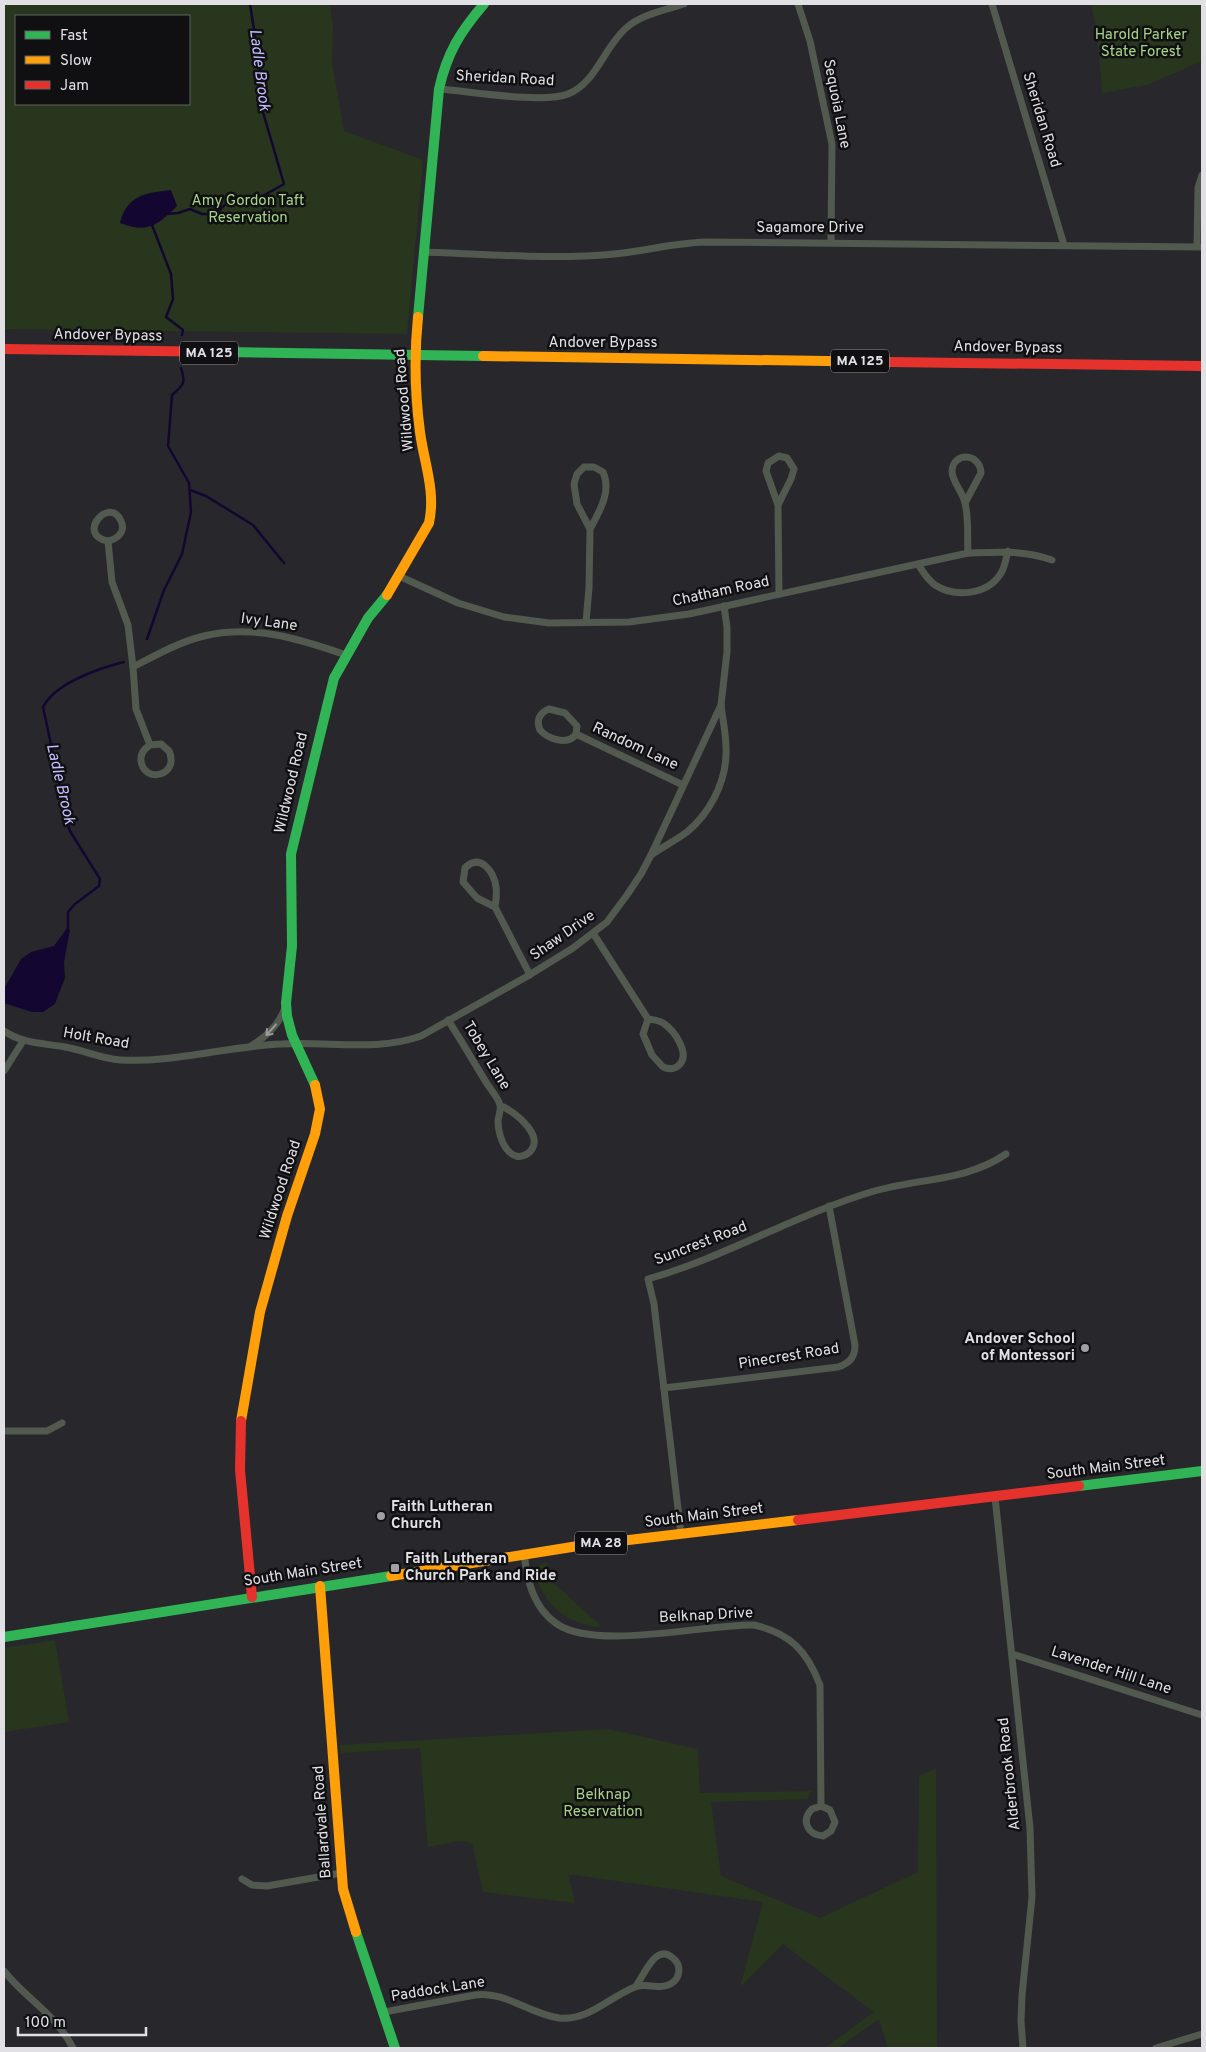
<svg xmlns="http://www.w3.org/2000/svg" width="1206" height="2052" font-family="Overpass,sans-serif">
<rect width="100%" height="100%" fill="#28282c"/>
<g fill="#27361d" fill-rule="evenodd">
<path d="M 4,4 L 330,4 L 333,28 L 332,62 L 344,131 L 423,160 L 407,334 L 4,329 ZM 16,16 L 189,16 L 189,104 L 16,104 Z"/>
<polygon points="1091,4 1202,4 1202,61 1147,85 1102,93 1097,31"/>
<path d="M 547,1562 L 548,1578 L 602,1627 C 575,1626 552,1612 540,1587 C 536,1580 533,1573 538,1566 Z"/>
<polygon points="55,1640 69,1722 4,1732 4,1648"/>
<polygon points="608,1729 698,1749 700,1793 811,1791 807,1799 711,1802 721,1876 820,1918 918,1872 919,1776 936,1768 937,2048 888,2048 879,2019 838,2048 825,2048 874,2012 783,1944 740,1987 763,1902 568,1874 575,1903 483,1892 472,1843 459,1841 428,1847 420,1748 341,1753 340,1745"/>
</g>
<g fill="#130731">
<path d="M 171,190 L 177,206 C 158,225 147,234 120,223 C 127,195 145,193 171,190 Z"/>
<polygon points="67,928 70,930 64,962 65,978 55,1004 43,1012 32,1012 4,1003 4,989 21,959 31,952 54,946"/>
</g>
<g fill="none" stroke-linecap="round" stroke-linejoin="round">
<g stroke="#130731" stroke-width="2.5">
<polyline points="167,214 178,213 190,209 202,214 216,214 234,195 252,202 284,184 260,102 260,68 250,4"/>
<polyline points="152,225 171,274 173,299 166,317 183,330 182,335"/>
<polyline points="190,490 206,496 253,525 284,563"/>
<path d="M 147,639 L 164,590 L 182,554 L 191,512 L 189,483 L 168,446 L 172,395 C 184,384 186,384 181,368"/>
<path d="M 68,930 L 68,912 L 75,904 L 99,886 L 100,879 L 70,831 L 65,816 L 59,782 L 43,707 C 55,683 100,668 124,662"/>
</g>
<g stroke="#52594f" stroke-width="7">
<polyline points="798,4 810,41 832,144 831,241"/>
<polyline points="992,4 1064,245"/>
<path d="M 439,89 C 468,91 543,104 568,94 C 595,84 604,48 625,29 C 640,15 664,10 684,4"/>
<polyline points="1197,246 1198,188 1202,175"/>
<path d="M 423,252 C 487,254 551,260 614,254 C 645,251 674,243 705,242 L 1202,247"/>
<path d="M 965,503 L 981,473 C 980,452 953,452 952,471 C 952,482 963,492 965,503 C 969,518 967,537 968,553"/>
<polyline points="778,505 791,479 794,469 787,458 779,456 768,463 766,471 778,505 779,594"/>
<path d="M 108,541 C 75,535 110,495 121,521 C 126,531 118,539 108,541 L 112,582 L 128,625 L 133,667 L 136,709 L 150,745 C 144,749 140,754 141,761 C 144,784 180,776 169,751 L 161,744 L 150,745"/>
<path d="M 918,564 C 923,572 927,579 935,585 C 955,598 988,595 1001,573 C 1005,567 1006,558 1008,551"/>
<path d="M 399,576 L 458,603 L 504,617 L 549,623 L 629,622 L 689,614 L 968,553 C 998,552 1024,550 1052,560"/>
<path d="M 586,622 L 589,588 L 590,529 L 577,504 L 574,484 L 577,474 L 584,467 L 594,467 L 603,472 C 612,492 599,512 590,529"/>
<path d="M 133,667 C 156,655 179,642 204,636 C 253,624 300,639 346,655"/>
<path d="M 576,734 C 568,746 548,739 540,730 C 536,721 539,713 549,709 L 565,713 L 577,726 L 576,734 L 683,785"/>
<path d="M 651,855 C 663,847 676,840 687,832 C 709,814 725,784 726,755 C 727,738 723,722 721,705"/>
<path d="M 495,907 C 496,901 497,894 496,887 C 494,872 480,852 465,868 L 463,882 L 477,898 L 495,907 L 530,975"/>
<path d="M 593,933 L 648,1019 C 653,1020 659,1020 663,1023 C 674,1030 692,1055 678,1066 C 673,1070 668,1069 663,1067 L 652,1055 L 643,1034 L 648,1019"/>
<path d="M 448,1020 C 461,1040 473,1061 486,1082 C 490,1089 498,1097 500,1105 C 501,1109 499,1116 498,1120 C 498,1132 503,1152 516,1156 C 520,1157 524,1156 527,1154 C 549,1139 515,1111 501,1106"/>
<path d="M 4,1031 C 23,1044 43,1043 65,1047 C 84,1050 101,1059 120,1060 C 174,1063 228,1046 282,1044 C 328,1041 376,1052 421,1036 L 526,977 L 573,948 L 607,922 L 627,895 L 641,874 L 651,855 L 721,705 L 727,652 L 727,627 L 724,606"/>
<path d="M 251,1046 C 266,1037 279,1025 285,1008"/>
<polyline points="4,1071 23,1041"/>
<path d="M 664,1388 L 838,1367 C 850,1363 855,1357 855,1345 L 829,1206"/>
<polyline points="4,1431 47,1431 62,1423"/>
<polyline points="995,1497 1030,1828 1032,1897 1022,1995 1021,2021 1023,2048"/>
<path d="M 681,1534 L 654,1304 L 648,1279 C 725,1257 795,1215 871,1192 C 917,1178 965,1182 1006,1154"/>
<path d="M 524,1553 C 527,1580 533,1608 557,1624 C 597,1651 704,1624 754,1625 C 790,1633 807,1651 820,1685 L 821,1806 L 812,1809 C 801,1820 807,1835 823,1836 L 831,1831 L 835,1822 L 830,1810 L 821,1806"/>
<polyline points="1012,1654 1202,1715"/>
<polyline points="242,1879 252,1885 267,1886 341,1873"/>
<path d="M 4,1971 C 27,2000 54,2012 73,2048"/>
<path d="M 384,2012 L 475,1995 C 506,1991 529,2014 559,2018 C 589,2021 609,1997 635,1987 C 647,1982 661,1991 672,1983 C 680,1978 681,1966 675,1960 C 656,1939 644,1977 635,1987"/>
<polyline points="1156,2048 1202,2034"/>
</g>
<g stroke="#30b455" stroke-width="10">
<path d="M 418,317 L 439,89 C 447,53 460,32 484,4"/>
<polyline points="229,352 483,356"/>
<polyline points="315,1085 292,1035 287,1016 286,1003 292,946 291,854 334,678 368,618 387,595"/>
<polyline points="1079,1486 1202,1471"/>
<polyline points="4,1637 391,1576"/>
<polyline points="356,1932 395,2048"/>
</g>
<g stroke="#ff9f0a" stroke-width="10">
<polyline points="483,356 891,362"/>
<path d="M 387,595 L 429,523 C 436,491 424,463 420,432 C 415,394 414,356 418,317"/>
<polyline points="241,1421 260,1312 287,1216 315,1134 320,1109 315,1085"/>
<polyline points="391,1576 578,1546 798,1520"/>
<polyline points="320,1586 343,1889 356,1932"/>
</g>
<g stroke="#e5322d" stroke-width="10">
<polyline points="4,349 229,352"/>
<polyline points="891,362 1202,366"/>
<polyline points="241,1421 240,1470 252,1597"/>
<polyline points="798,1520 1079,1486"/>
</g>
</g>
<defs><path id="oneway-shaft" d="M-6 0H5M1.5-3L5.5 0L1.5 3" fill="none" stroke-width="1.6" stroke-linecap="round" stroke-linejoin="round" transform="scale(1.25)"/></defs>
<use stroke="#999c9a" href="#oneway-shaft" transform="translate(271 1030) rotate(132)"/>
<g fill="#a0a0a4" stroke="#101013" stroke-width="2">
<circle cx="1085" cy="1348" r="5"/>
<circle cx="381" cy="1516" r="5"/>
<rect x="390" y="1563" width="10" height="10" rx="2.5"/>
</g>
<g text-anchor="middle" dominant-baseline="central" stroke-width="5" stroke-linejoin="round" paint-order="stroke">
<g fill="#101013" stroke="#a2a2a6" stroke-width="1">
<rect x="180" y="341.5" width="58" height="23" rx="4"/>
<rect x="831" y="349.5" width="58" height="23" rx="4"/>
<rect x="575" y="1531.5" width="52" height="23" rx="4"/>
</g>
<g font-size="14" font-weight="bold" fill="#e0e0e5">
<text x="209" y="353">MA 125</text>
<text x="860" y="361">MA 125</text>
<text x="601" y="1543">MA 28</text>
</g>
<g font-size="15" fill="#a7d487" stroke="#101013">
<text x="1141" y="35">Harold Parker<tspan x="1141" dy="17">State Forest</tspan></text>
<text x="248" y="201">Amy Gordon Taft<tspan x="248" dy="17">Reservation</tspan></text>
<text x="603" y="1795">Belknap<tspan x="603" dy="17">Reservation</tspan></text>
</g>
<g font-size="15" fill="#e0e0e5" stroke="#101013">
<text transform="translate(505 79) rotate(3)">Sheridan Road</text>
<text transform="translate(836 104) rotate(79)">Sequoia Lane</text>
<text transform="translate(1041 120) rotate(73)">Sheridan Road</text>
<text x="810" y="228">Sagamore Drive</text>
<text transform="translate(108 336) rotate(1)">Andover Bypass</text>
<text x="603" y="343">Andover Bypass</text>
<text transform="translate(1008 348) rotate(1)">Andover Bypass</text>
<text transform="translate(405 400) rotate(-95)">Wildwood Road</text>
<text transform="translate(721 592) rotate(-12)">Chatham Road</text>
<text transform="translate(269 623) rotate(8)">Ivy Lane</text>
<text transform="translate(635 747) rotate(25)">Random Lane</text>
<text transform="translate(292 783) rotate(-77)">Wildwood Road</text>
<text transform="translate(563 936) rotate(-35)">Shaw Drive</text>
<text transform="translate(96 1039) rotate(10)">Holt Road</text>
<text transform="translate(486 1056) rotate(59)">Tobey Lane</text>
<text transform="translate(281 1190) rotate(-72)">Wildwood Road</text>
<text transform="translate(701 1244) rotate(-21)">Suncrest Road</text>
<text transform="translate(789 1357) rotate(-9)">Pinecrest Road</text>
<text transform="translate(1106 1468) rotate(-7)">South Main Street</text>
<text transform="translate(704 1516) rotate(-7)">South Main Street</text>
<text transform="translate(303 1573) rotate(-9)">South Main Street</text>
<text transform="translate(706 1616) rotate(-3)">Belknap Drive</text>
<text transform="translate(1111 1671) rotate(18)">Lavender Hill Lane</text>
<text transform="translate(1010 1774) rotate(-96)">Alderbrook Road</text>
<text transform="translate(323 1822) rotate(-94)">Ballardvale Road</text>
<text transform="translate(438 1990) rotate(-9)">Paddock Lane</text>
</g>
<g font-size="15" font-weight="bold" fill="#e0e0e5" stroke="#101013" text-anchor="start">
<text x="1075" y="1339" text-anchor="end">Andover School<tspan x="1075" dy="17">of Montessori</tspan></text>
<text x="391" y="1507">Faith Lutheran<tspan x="391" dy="17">Church</tspan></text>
<text x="405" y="1559">Faith Lutheran<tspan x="405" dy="17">Church Park and Ride</tspan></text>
</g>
<g font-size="16" font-style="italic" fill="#c4beff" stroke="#101013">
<text transform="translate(259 70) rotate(83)">Ladle Brook</text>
<text transform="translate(60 784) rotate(77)">Ladle Brook</text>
</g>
</g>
<rect width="1206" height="2052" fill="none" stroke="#e0e0e5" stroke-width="10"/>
<rect x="15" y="15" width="175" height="90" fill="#101013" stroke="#636367"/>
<rect x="25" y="31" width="25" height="8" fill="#30b455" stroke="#636367"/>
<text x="60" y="40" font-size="15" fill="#e0e0e5">Fast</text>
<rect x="25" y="56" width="25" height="8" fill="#ff9f0a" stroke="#636367"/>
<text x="60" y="65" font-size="15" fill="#e0e0e5">Slow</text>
<rect x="25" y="81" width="25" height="8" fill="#e5322d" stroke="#636367"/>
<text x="60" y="90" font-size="15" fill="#e0e0e5">Jam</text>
<path d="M18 2027v8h128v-8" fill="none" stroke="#e0e0e5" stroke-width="2.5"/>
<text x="25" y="2027" font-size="15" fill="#e0e0e5" stroke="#101013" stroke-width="4" paint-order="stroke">100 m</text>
</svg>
